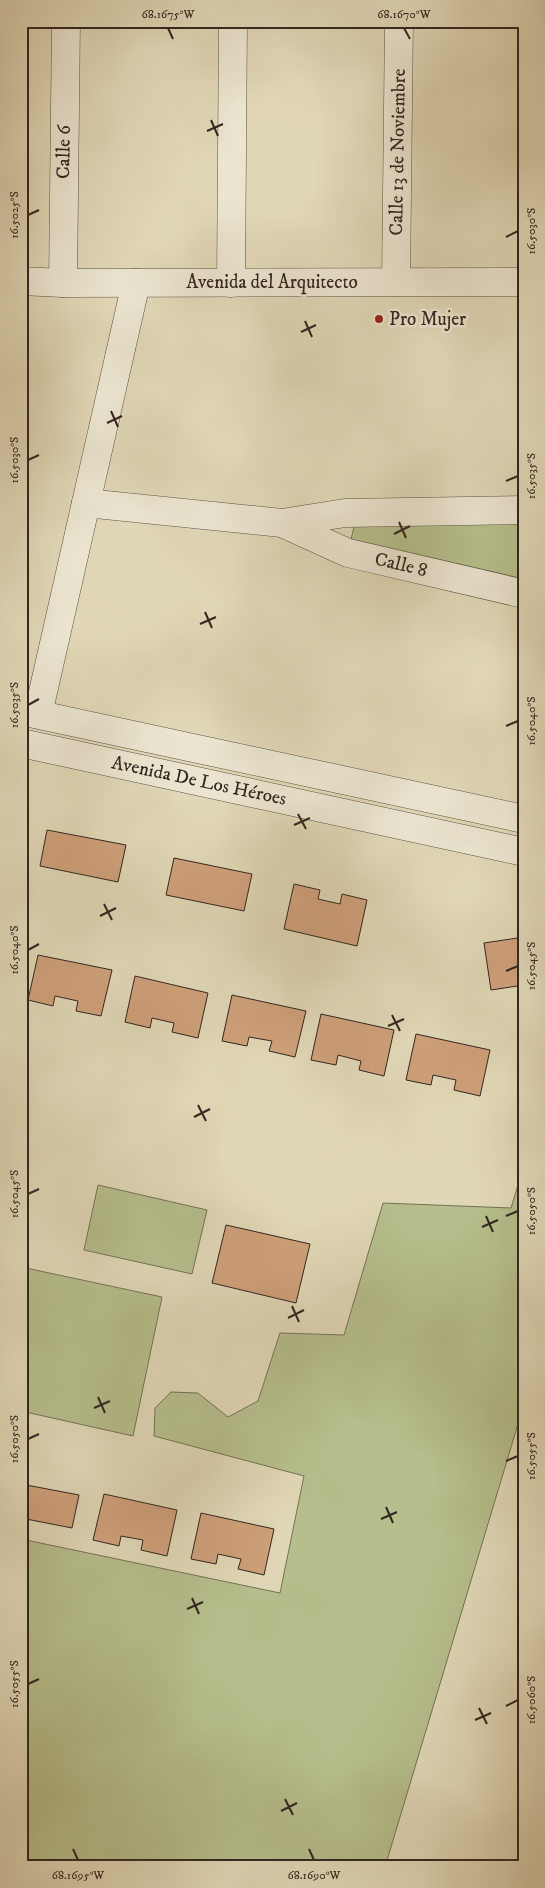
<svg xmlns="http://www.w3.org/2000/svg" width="545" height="1888" font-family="'IM FELL DW Pica',serif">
<rect width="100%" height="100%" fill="#e0d7b6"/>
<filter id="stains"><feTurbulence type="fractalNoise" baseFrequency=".004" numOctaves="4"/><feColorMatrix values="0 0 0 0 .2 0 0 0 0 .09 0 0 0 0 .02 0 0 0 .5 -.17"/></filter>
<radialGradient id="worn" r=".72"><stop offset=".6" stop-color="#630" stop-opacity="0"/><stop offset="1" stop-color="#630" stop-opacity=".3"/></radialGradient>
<g fill="#b5be8c" stroke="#747256">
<polygon points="524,522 524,579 351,539 355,523"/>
<polygon points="524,1165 524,1404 385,1867 27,1867 21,1854 21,1539 280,1593 304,1476 154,1436 155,1408 171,1392 198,1393 228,1417 258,1401 280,1333 344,1335 383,1203 511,1208"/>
<polygon points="98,1185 207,1210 192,1274 84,1250"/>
<polygon points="21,1267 162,1297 133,1436 21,1411"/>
</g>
<g fill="#cea07a" stroke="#322621">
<polygon points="47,830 126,845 118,882 40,866"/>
<polygon points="174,858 252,874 244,911 166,895"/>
<polygon points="294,884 320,890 318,899 340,904 342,894 367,900 357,946 284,929"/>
<polygon points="524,937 524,985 491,990 484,943"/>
<polygon points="38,955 112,970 101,1016 76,1011 78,1001 55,996 53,1006 28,1000"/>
<polygon points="135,976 208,993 198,1038 172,1032 174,1023 152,1018 150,1028 125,1022"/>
<polygon points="232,995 306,1011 295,1057 269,1051 272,1041 249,1037 247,1046 222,1041"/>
<polygon points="321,1014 394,1030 384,1076 359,1070 361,1061 338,1055 336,1065 311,1060"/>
<polygon points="416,1034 490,1050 480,1096 454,1090 456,1080 433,1075 431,1085 406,1080"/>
<polygon points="226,1225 310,1244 296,1303 212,1283"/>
<polygon points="21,1484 79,1495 72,1528 21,1518"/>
<polygon points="104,1494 177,1510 167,1556 141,1550 143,1540 121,1536 119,1546 93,1540"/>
<polygon points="201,1513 274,1529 264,1575 238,1569 241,1559 218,1554 216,1564 191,1559"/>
</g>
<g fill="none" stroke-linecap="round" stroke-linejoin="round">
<g stroke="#5e5246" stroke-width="29">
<g id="minor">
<polyline points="21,281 63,283 524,282"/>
<polyline points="396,282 399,21"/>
<polyline points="63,283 66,21"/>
<polyline points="231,283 233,21"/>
<polyline points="86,503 282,523 345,513 524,510"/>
<polyline points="282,523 348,553 524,594"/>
<polyline points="21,711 524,819"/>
<polyline points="38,714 136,283"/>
<polyline points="21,743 524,852"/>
</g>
</g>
<use href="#minor" stroke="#ebe5d0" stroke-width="28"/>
</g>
<path fill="none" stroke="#322621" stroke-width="2" d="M 168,28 L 173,39M 404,28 L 410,39M 211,120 L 218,136M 207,131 L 223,124M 28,215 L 39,210M 506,237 L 518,231M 305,321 L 312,337M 301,332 L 316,325M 111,411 L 118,427M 107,423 L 122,416M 28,460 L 39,455M 506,481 L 518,476M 399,522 L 406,538M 394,534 L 410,526M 205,612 L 212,628M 200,624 L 216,617M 28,705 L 39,699M 506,726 L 518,721M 298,814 L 306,829M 294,825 L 310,818M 104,904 L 112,920M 100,916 L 116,908M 28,950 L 39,944M 506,971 L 518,966M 392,1015 L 400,1031M 388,1026 L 404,1019M 198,1105 L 206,1121M 194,1117 L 210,1109M 28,1194 L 39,1189M 486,1216 L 493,1232M 506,1216 L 518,1211M 482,1227 L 498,1220M 292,1306 L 299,1322M 288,1318 L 304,1310M 98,1397 L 105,1413M 94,1408 L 110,1401M 28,1439 L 39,1434M 506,1461 L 518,1456M 386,1507 L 393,1523M 381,1519 L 397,1512M 192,1598 L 199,1614M 187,1609 L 203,1602M 28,1684 L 39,1679M 506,1706 L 518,1700M 479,1708 L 487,1724M 475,1720 L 491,1713M 285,1799 L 293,1815M 281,1811 L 297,1803M 73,1849 L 78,1860M 309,1849 L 314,1860"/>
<circle fill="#8f2418" stroke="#ebe5d0" stroke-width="2" cx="379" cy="319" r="5"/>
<g text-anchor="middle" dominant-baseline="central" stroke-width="5" stroke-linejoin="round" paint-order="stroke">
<g font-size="19" fill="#322621" stroke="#ebe5d0">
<text transform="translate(64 152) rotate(-89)">Calle 6</text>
<text transform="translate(398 152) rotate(-89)">Calle 13 de Noviembre</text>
<text x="272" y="282">Avenida del Arquitecto</text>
<text transform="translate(401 565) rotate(13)">Calle 8</text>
<text transform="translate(199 781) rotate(12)">Avenida De Los Héroes</text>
</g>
<g font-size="19" fill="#322621" stroke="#ebe5d0" text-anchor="start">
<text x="389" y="319">Pro Mujer</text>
</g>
</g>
<rect width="545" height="1888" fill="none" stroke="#e0d7b6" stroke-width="55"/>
<rect x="28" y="28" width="490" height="1832" fill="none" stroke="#322621" stroke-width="2"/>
<g font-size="12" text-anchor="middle" fill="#322621">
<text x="168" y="18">68.1675°W</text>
<text x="404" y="18">68.1670°W</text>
<text transform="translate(14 215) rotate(-90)" y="4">16.5025°S</text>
<text transform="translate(531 231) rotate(-90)" y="4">16.5030°S</text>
<text transform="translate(14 460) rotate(-90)" y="4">16.5030°S</text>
<text transform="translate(531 476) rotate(-90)" y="4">16.5035°S</text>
<text transform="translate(14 705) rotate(-90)" y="4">16.5035°S</text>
<text transform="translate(531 721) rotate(-90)" y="4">16.5040°S</text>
<text transform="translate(14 950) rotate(-90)" y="4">16.5040°S</text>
<text transform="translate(531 966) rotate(-90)" y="4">16.5045°S</text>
<text transform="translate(14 1194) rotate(-90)" y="4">16.5045°S</text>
<text transform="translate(531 1211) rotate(-90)" y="4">16.5050°S</text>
<text transform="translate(14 1439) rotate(-90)" y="4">16.5050°S</text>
<text transform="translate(531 1456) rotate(-90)" y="4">16.5055°S</text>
<text transform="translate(14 1684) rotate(-90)" y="4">16.5055°S</text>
<text transform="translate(531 1700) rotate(-90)" y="4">16.5060°S</text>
<text x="78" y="1879">68.1695°W</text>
<text x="314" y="1879">68.1690°W</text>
</g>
<rect width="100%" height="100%" filter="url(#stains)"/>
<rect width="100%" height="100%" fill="url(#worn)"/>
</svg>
